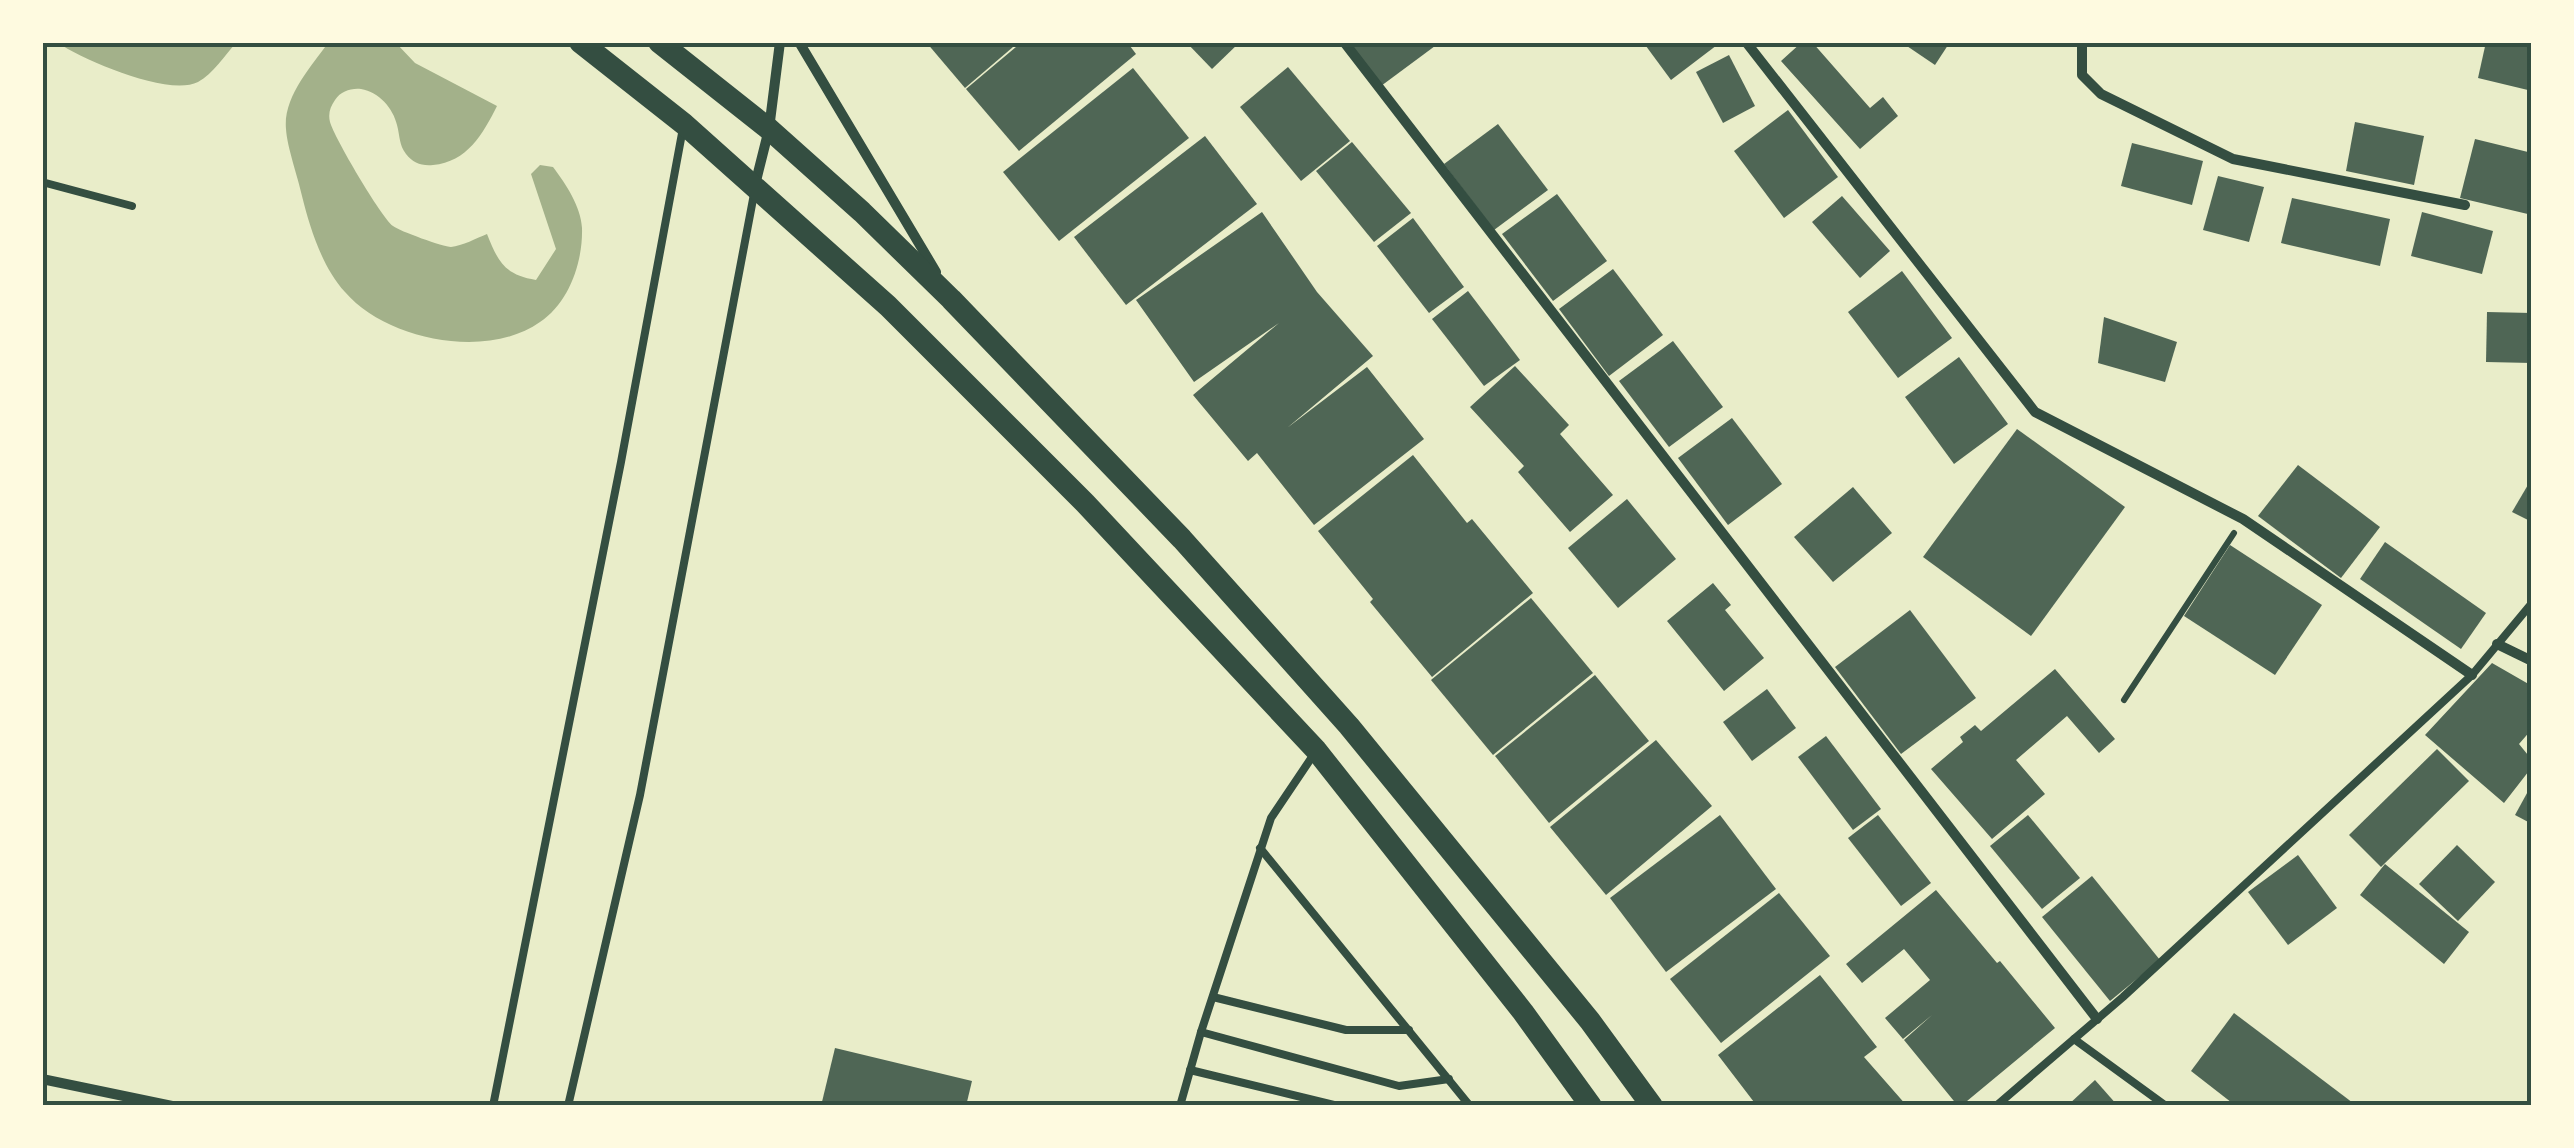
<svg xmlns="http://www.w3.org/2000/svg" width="2574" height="1148" font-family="Barlow,sans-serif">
<rect width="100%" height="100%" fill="#e9edc9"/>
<g fill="#a3b18a">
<path d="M 58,43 L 236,43 C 225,55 213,74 198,82 C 168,97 84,60 58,43 Z"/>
<path d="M 328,43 L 396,43 L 415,63 L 497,106 C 483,134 467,162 433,165 C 421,166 413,163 406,154 C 399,145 400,136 397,125 C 393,108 379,92 361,89 C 351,88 341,91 335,100 C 330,107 328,114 330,122 C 334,137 381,217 393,226 C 399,231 444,247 451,247 C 462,246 477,238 487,234 C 498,262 505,275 536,280 L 556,249 L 531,174 L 540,165 L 553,167 C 566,184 581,207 582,228 C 583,262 569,303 540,322 C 487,360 386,340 345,292 C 322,267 310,228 302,196 C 298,177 287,147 286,129 C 283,97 311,67 328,43 Z"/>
</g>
<g fill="#4f6655">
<polygon points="926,42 1019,42 965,88"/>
<polygon points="1022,42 1127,42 1136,54 1019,151 966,89"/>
<polygon points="1186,42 1240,42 1212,69"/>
<polygon points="1348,42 1432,42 1435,46 1381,86"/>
<polygon points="1643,42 1721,42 1671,80"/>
<polygon points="1802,42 1812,42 1870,108 1883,97 1898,116 1860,149 1781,61"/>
<polygon points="1901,42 1950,42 1935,65"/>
<polygon points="2486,42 2532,42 2532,91 2478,78"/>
<polygon points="1729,55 1755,106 1723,123 1696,72"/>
<polygon points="1288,67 1350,141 1301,181 1240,107"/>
<polygon points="1133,68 1189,138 1059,241 1003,172"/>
<polygon points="1788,110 1838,177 1784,218 1734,151"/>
<polygon points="2355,122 2424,136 2414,185 2346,171"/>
<polygon points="1498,124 1548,190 1494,230 1444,164"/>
<polygon points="1205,136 1257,204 1126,305 1074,237"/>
<polygon points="2475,139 2532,153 2532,215 2460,198"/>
<polygon points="1352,142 1411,213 1374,242 1316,171"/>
<polygon points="2132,143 2203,161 2192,205 2121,186"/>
<polygon points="2218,176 2264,187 2249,242 2203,230"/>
<polygon points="1557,194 1607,261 1553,301 1502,234"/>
<polygon points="1842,196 1890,251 1860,278 1812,222"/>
<polygon points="2292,198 2390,219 2380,266 2281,243"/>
<polygon points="1262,212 1317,292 1373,356 1287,428 1367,367 1424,439 1314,525 1257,453 1248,461 1193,395 1279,323 1194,382 1136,300"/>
<polygon points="2422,212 2493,231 2482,274 2411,256"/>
<polygon points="1413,218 1464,287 1429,313 1377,246"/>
<polygon points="1613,269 1663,335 1609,376 1559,309"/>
<polygon points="1902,271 1952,338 1898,378 1848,312"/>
<polygon points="1468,291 1520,360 1484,386 1432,319"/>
<polygon points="2487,312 2532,313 2532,363 2486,362"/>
<polygon points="2104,317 2177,342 2165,382 2098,363"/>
<polygon points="1673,341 1723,407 1669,447 1619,381"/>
<polygon points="1959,357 2008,424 1954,464 1905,397"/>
<polygon points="1515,366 1569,425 1560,434 1613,495 1570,532 1518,472 1524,466 1470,407"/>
<polygon points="1732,418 1782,484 1728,525 1678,458"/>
<polygon points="2017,429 2125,507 2031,636 1923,557"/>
<polygon points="1413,455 1467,523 1472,519 1533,593 1432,677 1370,602 1373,599 1318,531"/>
<polygon points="2298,465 2380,527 2341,578 2258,516"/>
<polygon points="2532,478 2532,522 2512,512"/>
<polygon points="1853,487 1892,533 1833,582 1794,537"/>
<polygon points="1627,499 1676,559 1618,608 1568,548"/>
<polygon points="2385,542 2486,613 2461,649 2360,579"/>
<polygon points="2230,545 2322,605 2275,675 2184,616"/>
<polygon points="1713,583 1731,605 1725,610 1764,658 1724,691 1667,621"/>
<polygon points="1531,598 1593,673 1493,755 1431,680"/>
<polygon points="1910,610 1976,698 1901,754 1835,667"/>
<polygon points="2492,663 2532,686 2532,729 2519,744 2532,760 2532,767 2504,803 2425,735"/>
<polygon points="2055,669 2115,739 2099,753 2067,716 2016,760 2045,794 1992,839 1931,769 1963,742 1960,737 1975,725 1981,731"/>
<polygon points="1595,675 1649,741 1549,823 1495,756"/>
<polygon points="1767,689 1796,728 1752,761 1723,722"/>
<polygon points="1826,736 1881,809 1853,830 1798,757"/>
<polygon points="1656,740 1712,806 1606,895 1550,827"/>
<polygon points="2437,749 2469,781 2381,867 2349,835"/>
<polygon points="2532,784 2532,824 2515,815"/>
<polygon points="1720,815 1776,889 1666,972 1610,898"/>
<polygon points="1878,815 1931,883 1901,906 1848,838"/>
<polygon points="2028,815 2080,878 2042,909 1990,846"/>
<polygon points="2457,845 2495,882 2458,921 2419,884"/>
<polygon points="2298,855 2337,908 2288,945 2248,892"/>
<polygon points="2385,864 2469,932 2444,964 2360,895"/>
<polygon points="2092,876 2160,960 2110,1001 2042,917"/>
<polygon points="1936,890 1997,963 2000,961 2055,1028 1961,1106 1958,1106 1904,1040 1932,1015 1903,1039 1885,1018 1930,980 1904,949 1862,983 1846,964"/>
<polygon points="1779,893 1830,956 1721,1043 1670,979"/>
<polygon points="1820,975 1877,1047 1864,1057 1907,1106 1757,1106 1718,1055"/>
<polygon points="2234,1013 2357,1106 2236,1106 2191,1071"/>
<polygon points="835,1048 972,1081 966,1106 821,1106"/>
<polygon points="2095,1080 2118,1106 2067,1106"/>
</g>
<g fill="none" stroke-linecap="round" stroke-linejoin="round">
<polyline stroke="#344e41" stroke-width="6" points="2124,700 2234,533"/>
<g stroke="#344e41" stroke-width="8">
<polyline points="42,182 132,206"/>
<polyline points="1260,848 1470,1106"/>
<polyline points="1213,997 1346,1030 1409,1030"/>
<polyline points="1201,1032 1399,1086 1449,1079"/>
<polyline points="2074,1039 2166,1106"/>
<polyline points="1190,1070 1338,1106"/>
<polyline points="493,1106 621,462 683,128"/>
<polyline points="568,1106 640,795 754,194"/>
<polyline points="1180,1106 1201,1032 1271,818 1314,754"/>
<polyline points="1996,1106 2123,997 2472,675 2532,603"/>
</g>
<g stroke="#344e41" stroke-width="10">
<polyline points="799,42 936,272"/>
<polyline points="1344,42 2097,1019"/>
<polyline points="1746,42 2035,412 2243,519 2472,675"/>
<polyline points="2082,42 2082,75 2101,94 2233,159 2465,205"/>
<polyline points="755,185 769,129 780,42"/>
<polyline points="2497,644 2532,661"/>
<polyline points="42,1079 172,1106"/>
</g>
<g stroke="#344e41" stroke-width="22">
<polyline points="580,42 684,124 888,306 1085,503 1316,750 1523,1012 1591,1106"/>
<polyline points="659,42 769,129 862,212 951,299 1182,539 1349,726 1590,1021 1652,1106"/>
</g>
</g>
<rect width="2574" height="1148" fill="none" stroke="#fefae0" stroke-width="90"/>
<rect x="45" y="45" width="2484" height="1058" fill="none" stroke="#344e41" stroke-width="4"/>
</svg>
